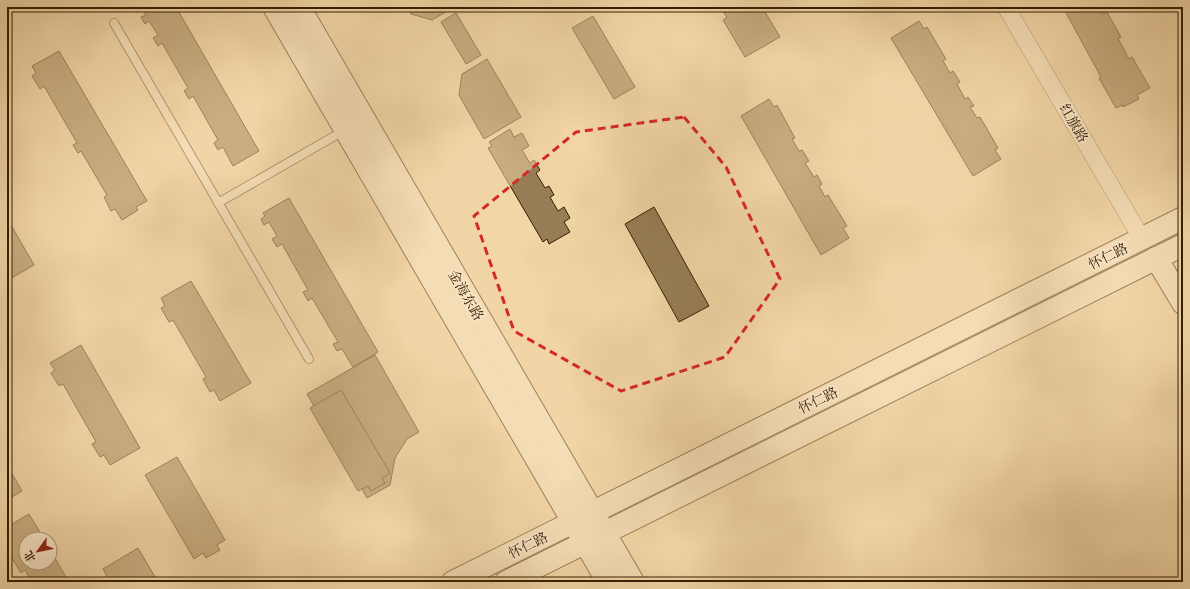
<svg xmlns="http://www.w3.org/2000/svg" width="1190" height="589" font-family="'Gentium Book Plus','Noto Serif SC',serif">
<rect width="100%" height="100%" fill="#f2d6a6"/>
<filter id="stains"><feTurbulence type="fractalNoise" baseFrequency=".005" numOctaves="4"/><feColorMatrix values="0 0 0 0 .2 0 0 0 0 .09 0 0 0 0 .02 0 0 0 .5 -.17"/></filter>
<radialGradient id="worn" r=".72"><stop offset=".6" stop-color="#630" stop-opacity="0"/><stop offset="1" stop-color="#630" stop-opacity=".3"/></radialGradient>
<g fill="#977e56" stroke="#341f00">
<polygon points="151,7 176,7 259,151 233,166 223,147 218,150 214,143 218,140 193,96 189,99 184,91 188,88 162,43 158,46 153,38 158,35 149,21 145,24 141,17 146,15 144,11"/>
<polygon points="407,7 454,7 432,20 411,14"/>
<polygon points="721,7 762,7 780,37 745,57 723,20 727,18"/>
<polygon points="1059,7 1099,7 1103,14 1107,12 1121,37 1118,38 1129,59 1132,57 1150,88 1137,95 1139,99 1123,107 1122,105 1116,108 1099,78 1101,77 1064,9 1061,11"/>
<polygon points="456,13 481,55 466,64 441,22"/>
<polygon points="593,16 635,87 614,99 572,28"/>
<polygon points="919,21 924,29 927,27 946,59 943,61 950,73 953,71 960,82 957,84 965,99 968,97 974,106 970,107 977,118 980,117 998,148 995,150 1001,159 973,176 891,38"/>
<polygon points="59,51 147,201 136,207 138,210 122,220 115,209 111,211 104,197 107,195 81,151 78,153 73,145 77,143 44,86 40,89 32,76 36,73 32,66"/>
<polygon points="487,59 521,117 484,139 459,95 462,74"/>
<polygon points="769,99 774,107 777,105 795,138 792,139 799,151 802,150 809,161 805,163 814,177 817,175 822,184 819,186 825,197 828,195 847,226 843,228 849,238 821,255 741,116"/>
<polygon points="510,129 514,137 522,133 529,146 522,150 530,163 534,160 540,170 536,173 545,188 549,186 554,195 550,197 558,211 564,207 570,218 564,222 570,232 549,244 547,239 543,242 488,148 492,146 489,142"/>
<polygon points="289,198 378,352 353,367 342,349 337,351 333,344 338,342 312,298 308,301 303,292 308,290 282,244 277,247 272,239 277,236 269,222 264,225 261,219 265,216 263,213"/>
<polygon points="654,207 709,306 679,322 625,224"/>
<polygon points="7,218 34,265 8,280 7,279"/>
<polygon points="191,281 251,383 220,401 214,390 210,392 203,379 206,377 173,320 169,322 161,308 165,306 161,298"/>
<polygon points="81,345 140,448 110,465 104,455 100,457 92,444 96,442 63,384 59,386 51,373 55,370 50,363"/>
<polygon points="375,355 419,432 407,439 395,458 390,485 367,498 307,394"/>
<polygon points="341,390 390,473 382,478 385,483 371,491 368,486 358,491 310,408"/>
<polygon points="177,457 225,540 217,545 220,550 206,558 203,553 194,559 145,475"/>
<polygon points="7,465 22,491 7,500"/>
<polygon points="29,514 44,539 26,539 26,563 50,563 50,550 69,582 32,582 25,570 21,573 7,550 7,545 10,543 7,538 7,527"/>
<polygon points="138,548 158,582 110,582 103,569"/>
</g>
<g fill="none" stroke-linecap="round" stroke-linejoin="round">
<g stroke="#644d2a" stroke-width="10">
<g id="lane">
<polyline points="114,23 309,359"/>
<polyline points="218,203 345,130"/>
</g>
</g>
<g stroke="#644d2a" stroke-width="18">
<polyline id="street" points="1006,7 1142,239"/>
</g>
<g stroke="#341f00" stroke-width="24">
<g id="secondary">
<polyline points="274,7 608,582"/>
<polyline points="299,7 633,582"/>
<polyline points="1156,258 1183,303"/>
<polyline points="453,582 1183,218"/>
<polyline points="506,582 1183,245"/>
</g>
</g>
<use href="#lane" stroke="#f7e4c5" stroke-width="8"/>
<use href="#street" stroke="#f7e4c5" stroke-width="17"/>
<use href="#secondary" stroke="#f7e4c5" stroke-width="22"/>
</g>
<path d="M0 0H1190V589H0ZM 684,117 L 726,167 L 780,279 L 725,357 L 621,391 L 514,331 L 474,216 L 576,132 Z" fill="#f2d6a6" fill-opacity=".55" fill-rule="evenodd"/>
<path fill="none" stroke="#d62828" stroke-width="3" stroke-dasharray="8 5" stroke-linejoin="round" d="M 684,117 L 726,167 L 780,279 L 725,357 L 621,391 L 514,331 L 474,216 L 576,132 Z"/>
<g text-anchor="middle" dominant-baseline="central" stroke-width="3.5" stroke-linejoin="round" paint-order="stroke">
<g font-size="14" fill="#341f00" stroke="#f7e4c5">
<text transform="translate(1074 123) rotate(60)">红旗路</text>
<text transform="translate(1108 256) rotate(-26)">怀仁路</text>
<text transform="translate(466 295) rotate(60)">金海东路</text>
<text transform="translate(818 400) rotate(-26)">怀仁路</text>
<text transform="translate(528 545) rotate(-26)">怀仁路</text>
</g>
</g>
<rect width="1190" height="589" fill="none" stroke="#f2d6a6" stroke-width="24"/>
<rect x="8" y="8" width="1174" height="573" fill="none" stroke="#341f00" stroke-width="2"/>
<rect x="12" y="12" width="1166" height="565" fill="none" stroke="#341f00"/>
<g transform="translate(38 551) rotate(237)"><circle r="19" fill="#f7e4c5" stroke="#a99576"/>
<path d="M0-3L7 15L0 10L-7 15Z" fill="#8f2418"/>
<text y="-6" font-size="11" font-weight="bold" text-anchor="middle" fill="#341f00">北</text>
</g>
<rect width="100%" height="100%" filter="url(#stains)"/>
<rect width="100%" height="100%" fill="url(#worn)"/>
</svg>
